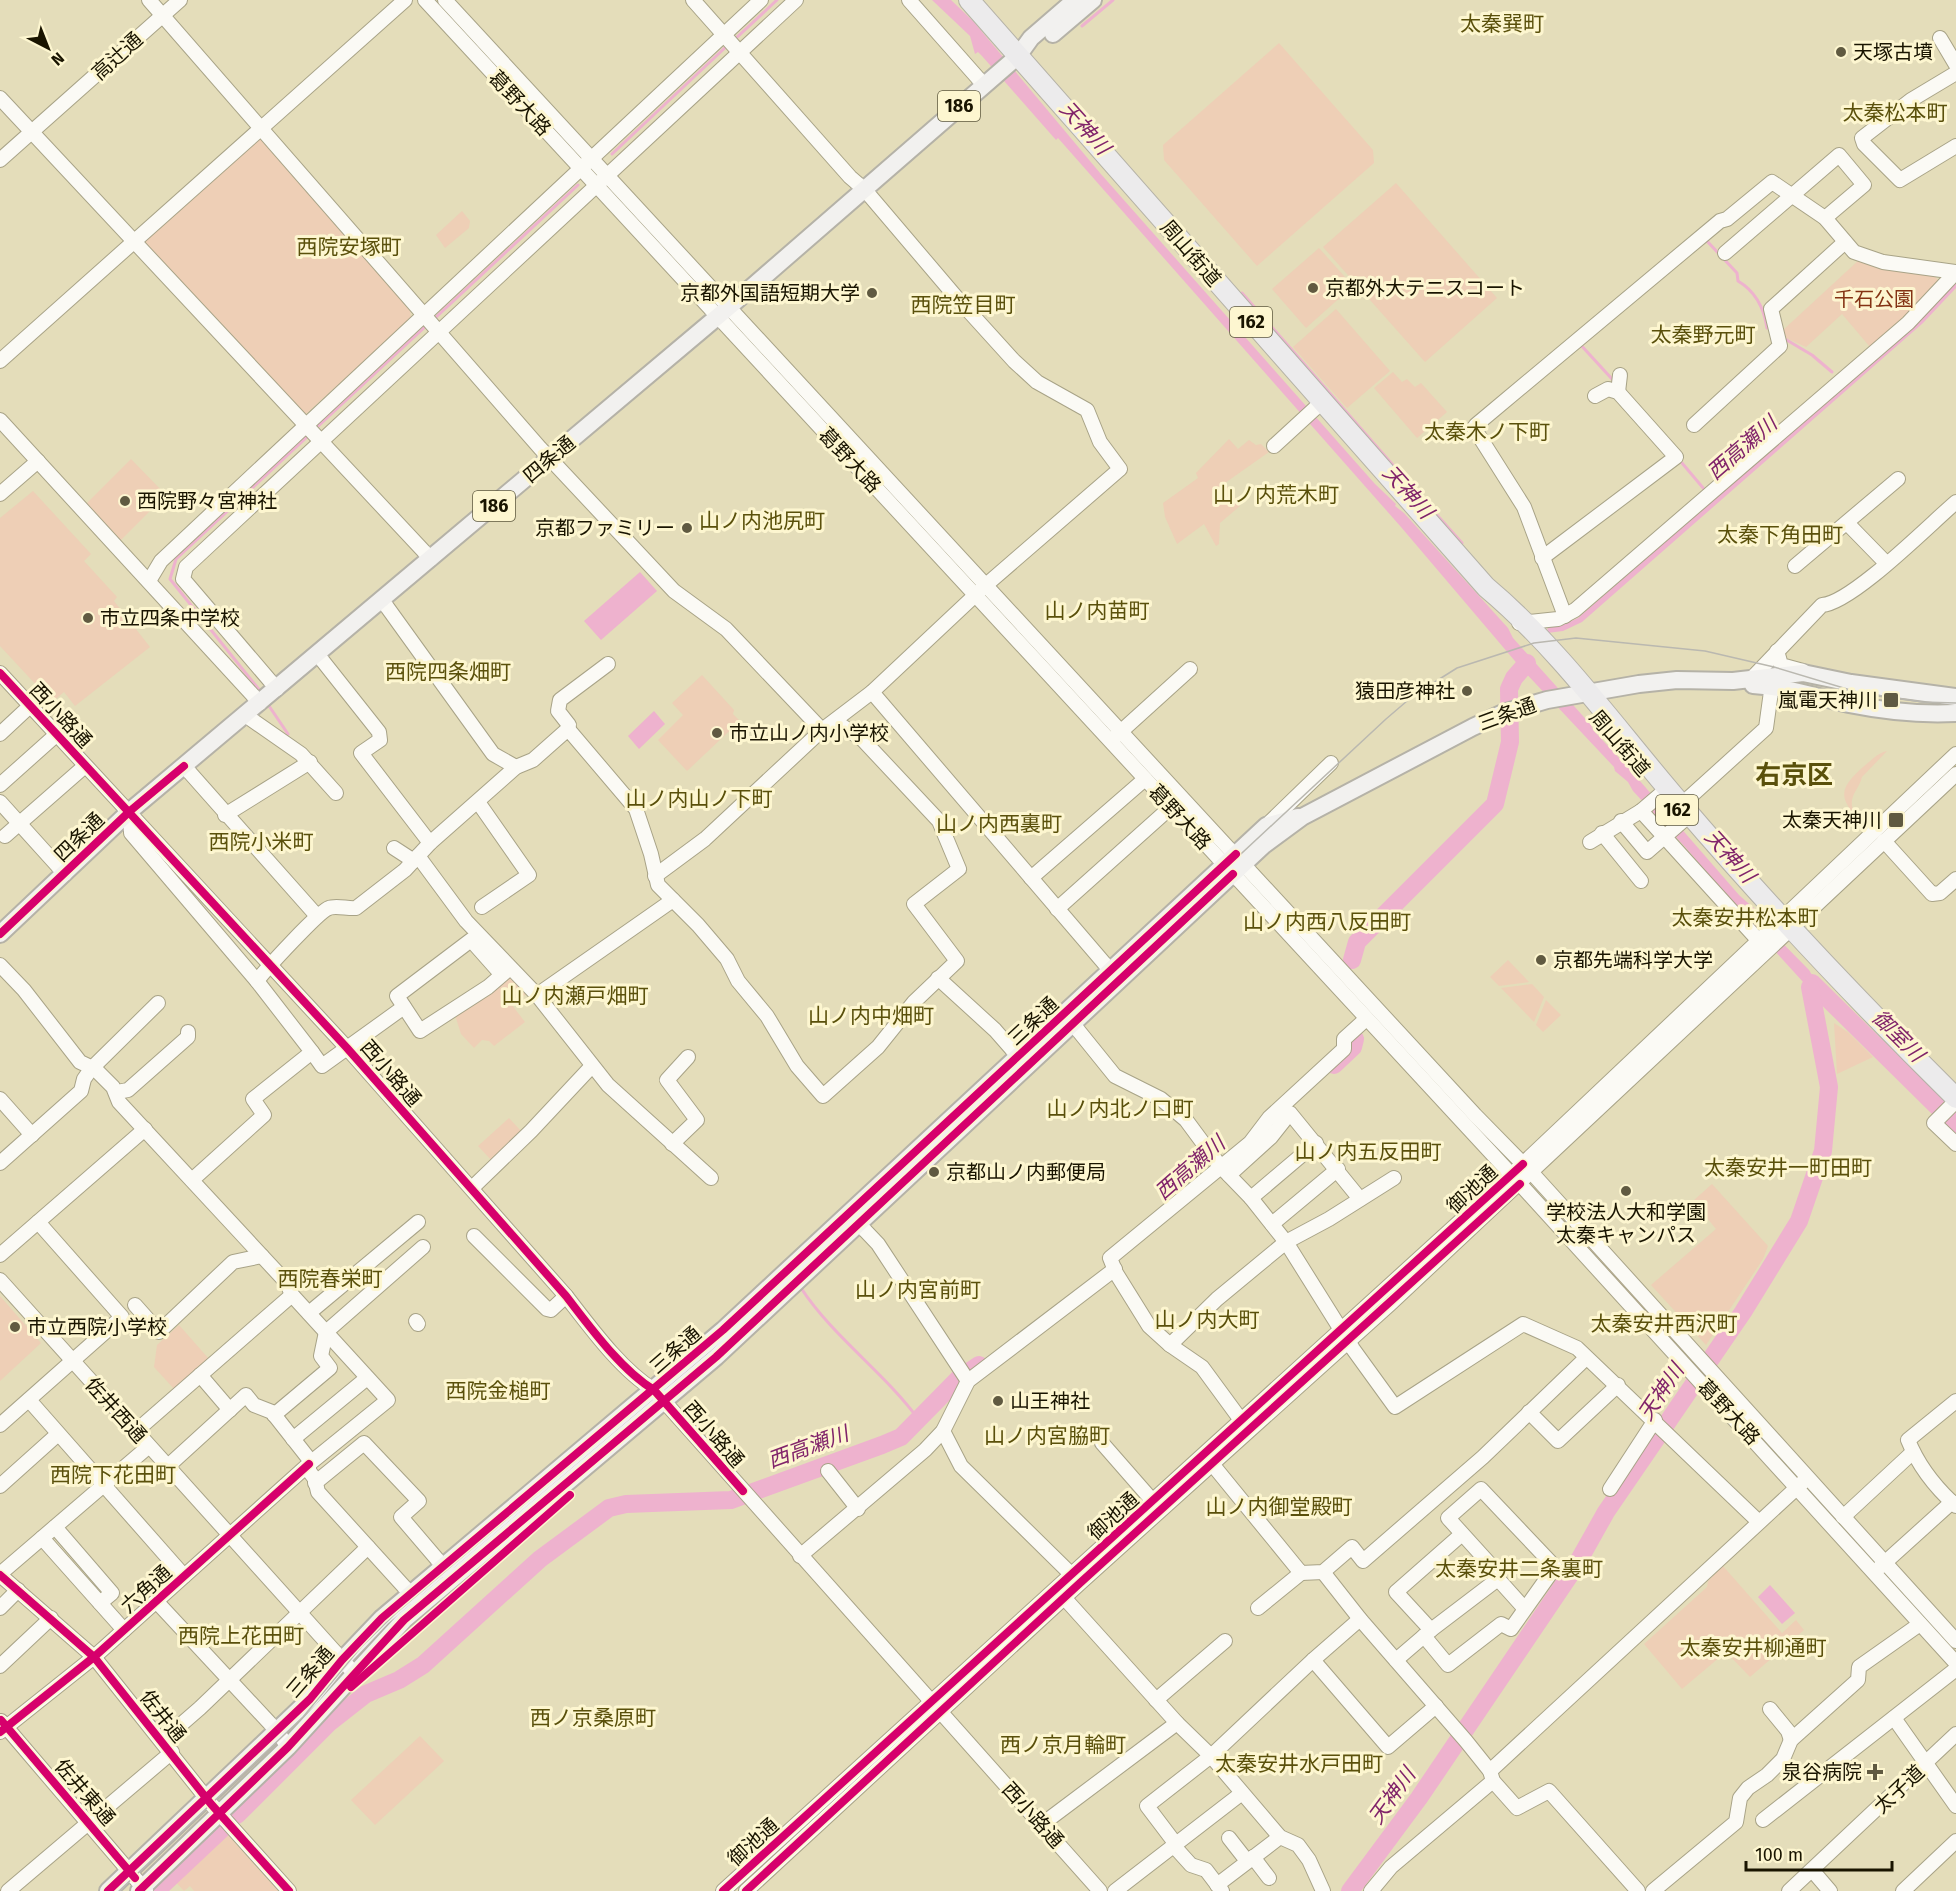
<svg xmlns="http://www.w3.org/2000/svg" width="1956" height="1891" font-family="'Fira Sans','Noto Sans JP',sans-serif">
<rect width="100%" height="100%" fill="#e4ddba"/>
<g fill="#eecfb6">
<polygon points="1279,43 1373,150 1374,163 1257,266 1164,160 1163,145"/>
<polygon points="257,139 264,140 410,310 411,318 307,413 300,413 146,244 146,237"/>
<polygon points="1396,183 1497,298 1425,362 1323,247"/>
<polygon points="462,211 470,221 469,228 445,248 436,235"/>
<polygon points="1319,248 1353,286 1306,328 1272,289"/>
<polygon points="1860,259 1935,276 1939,282 1915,308 1870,347 1842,314 1806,347 1784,337 1782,331"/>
<polygon points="1336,309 1390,371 1347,408 1293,347"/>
<polygon points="1393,372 1402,382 1407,379 1415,387 1421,383 1447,412 1417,438 1374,388"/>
<polygon points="1229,439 1238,449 1249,440 1256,445 1261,444 1269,452 1225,483 1240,506 1220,523 1219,544 1216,546 1204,524 1177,544 1165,517 1163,503 1198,478 1196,473"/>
<polygon points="131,459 166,495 118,543 84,506"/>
<polygon points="33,491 91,554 84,561 117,597 114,601 150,647 75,706 64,692 52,702 0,646 0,518"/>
<polygon points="702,675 734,710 733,714 740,721 687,771 658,740 683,715 672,703"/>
<path d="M 1887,751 L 1862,777 C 1860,787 1850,795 1852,806 C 1853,811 1857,816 1858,819 C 1837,796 1841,787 1863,767 C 1871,761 1877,753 1887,751 Z"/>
<polygon points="1508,960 1529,982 1499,986 1490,977"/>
<polygon points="508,976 526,994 512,1005 525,1022 494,1046 489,1041 482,1040 474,1048 461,1034 454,1012"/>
<polygon points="1532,984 1544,997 1534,1022 1501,988"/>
<polygon points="1546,1000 1561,1015 1543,1032 1536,1025"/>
<polygon points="1834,1023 1849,1033 1873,1057 1837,1074"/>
<polygon points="509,1118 522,1132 493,1162 478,1146"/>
<polygon points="1712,1184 1768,1246 1763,1259 1706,1345 1651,1285 1716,1229 1693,1201"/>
<polygon points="1542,1195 1695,1363 1692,1365"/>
<polygon points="0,1296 41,1343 0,1381"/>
<polygon points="179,1325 209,1359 175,1390 154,1367 157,1345"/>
<polygon points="1723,1566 1782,1633 1796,1620 1804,1630 1750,1677 1726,1652 1682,1689 1644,1644 1707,1587 1708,1581"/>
<polygon points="420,1736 444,1761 375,1825 351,1800"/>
<polygon points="218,1832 225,1832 278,1891 194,1891 190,1886 184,1891 171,1877"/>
</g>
<g fill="#eeb2ce">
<polygon points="932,0 951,0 973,21 1100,173 1375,484 1396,504 1395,506 1404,513 1508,628 1513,638 1591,725 1593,730 1633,773 1739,895 1756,910 1754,914 1809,970 1815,980 1818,980 1831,994 1832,997 1821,1005 1821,1008 1811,1011 1803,994 1807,992 1804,983 1753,927 1686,848 1633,791 1628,782 1615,771 1614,767 1520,667 1401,527 1058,138 1056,140 982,56 978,52 975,54 970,36"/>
<polygon points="1956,280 1956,288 1923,323 1582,622 1563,631 1547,633 1548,626 1562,625 1578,618 1796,427"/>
<polygon points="640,572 657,591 601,640 584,621"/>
<polygon points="654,711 665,724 639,749 628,736"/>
<polygon points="1770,1585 1795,1613 1782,1624 1758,1597"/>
</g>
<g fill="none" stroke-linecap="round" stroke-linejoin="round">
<g stroke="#eeb2ce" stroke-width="3">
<polyline points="1082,26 1113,0"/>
<polyline points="734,40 777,0"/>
<polyline points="612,154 729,44"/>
<path d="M 1706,240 L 1737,273 L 1738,281 C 1755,291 1764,308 1767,328"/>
<polyline points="1242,293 1406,480"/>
<polyline points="434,319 578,185"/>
<polyline points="1785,339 1812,355 1832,372"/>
<polyline points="1579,343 1612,379"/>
<polyline points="315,429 427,325"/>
<polyline points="1682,463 1704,489"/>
<polyline points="1411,486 1462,543"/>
<polyline points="261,692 170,579 176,559 308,436"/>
<polyline points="267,703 288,734"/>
<path d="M 801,1288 C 834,1338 884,1372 919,1420"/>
</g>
<g stroke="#eeb2ce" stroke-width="18">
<polyline points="1352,960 1357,942 1495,804 1510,742 1509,689 1514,678 1527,663"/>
<polyline points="1812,983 1956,1125"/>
<polyline points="1334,1065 1353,1047 1355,1039"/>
<polyline points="237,1815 329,1723 366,1694 399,1680 423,1665 540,1559 609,1508 626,1504 731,1500 882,1445 901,1437 958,1379 979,1365"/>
<polyline points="156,1891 222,1829"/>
<polyline points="1350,1891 1419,1798 1574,1569 1606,1512 1743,1312 1799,1221 1823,1151 1829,1087 1810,987"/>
</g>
<g stroke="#a8a387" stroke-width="16">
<g id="minor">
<polyline points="149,0 540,448 674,591 726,629 822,730"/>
<polyline points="425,0 1520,1184 1956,1663"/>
<polyline points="445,0 1475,1115 1532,1173 1956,1641"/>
<polyline points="909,0 984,85"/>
<polyline points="1940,38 1956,65"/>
<polyline points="1956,73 1911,100 1862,138 1864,144 1900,180 1956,146"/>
<polyline points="0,98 431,559"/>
<polyline points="0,160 180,0"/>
<polyline points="1725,253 1839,155 1864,185 1825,218"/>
<polyline points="0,361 405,0"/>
<polyline points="1618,392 1620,375"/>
<polyline points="0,420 260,703"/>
<polyline points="1694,425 1780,346 1771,309 1845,242"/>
<polyline points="1274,446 1322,402"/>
<polyline points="0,494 38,461"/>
<polyline points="1848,524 1886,563"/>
<polyline points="1542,558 1676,457 1618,392 1608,389 1595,396"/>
<polyline points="1795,566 1898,479"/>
<polyline points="149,581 161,561 761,0"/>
<polyline points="382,600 493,754 516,767"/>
<polyline points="1565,616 1524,507 1474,428 1476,425 1720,221 1727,219 1772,182 1825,218 1854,252 1883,262 1956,272"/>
<polyline points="1519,623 1558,619 1575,610 1908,323 1956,272"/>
<polyline points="1777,651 1781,665 1803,671"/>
<polyline points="318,655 379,732 380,740 361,753 430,843"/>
<path d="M 0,673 L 347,1048 L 566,1296 C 590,1327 621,1370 654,1390 L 1100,1891"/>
<path d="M 1752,678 L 1822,605 C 1852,603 1929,525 1956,502"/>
<polyline points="277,689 183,579 186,567 796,0"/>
<polyline points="872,692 1116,977"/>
<polyline points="245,715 301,754 336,793"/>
<polyline points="568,729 569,725 558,711 560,700 608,664"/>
<polyline points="0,734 30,706"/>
<polyline points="1116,736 1190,669"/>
<polyline points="184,766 317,916"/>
<polyline points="0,785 56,735"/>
<polyline points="0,802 65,874"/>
<polyline points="478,802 529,875 482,907"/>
<polyline points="1681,805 1766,728 1773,677"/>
<polyline points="130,811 131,833 257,981 312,1052 253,1099 264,1115 192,1180"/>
<polyline points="1641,811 1759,941"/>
<polyline points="225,815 310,762"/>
<polyline points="1621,821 1647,852 1685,819"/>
<polyline points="1266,826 1331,763"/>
<polyline points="1602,833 1641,881"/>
<polyline points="5,836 85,766"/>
<polyline points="1884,841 1932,894 1940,893 1956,879"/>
<polyline points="1590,842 1641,811 1662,793"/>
<polyline points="394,848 414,861"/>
<polyline points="418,856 466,921 537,995 608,1085 711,1178"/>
<polyline points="655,876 705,839 822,730 872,692 986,585 1120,469 1100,442 1087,410 1037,382 1014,361 956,297 865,190 850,177 693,0"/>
<polyline points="1031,878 1145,779"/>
<polyline points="1057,909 1171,807"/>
<polyline points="0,965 24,990 80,1062 95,1069 113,1087 119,1102 287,1283 292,1295 388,1400 309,1464 94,1657 0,1732"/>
<polyline points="502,975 471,940 397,996 420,1031 488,987 510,968"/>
<polyline points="938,978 995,1030 1023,1062"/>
<path d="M 257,981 C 265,970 319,911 329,908 C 336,905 348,909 356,908 L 405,870 L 430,843 L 516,767 L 533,760 L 568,729 L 636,809 L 651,854 L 658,885 L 698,925 L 727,959 L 738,981 L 767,1016 L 797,1066 L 823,1096 L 878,1047 L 914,1002 L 957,961 L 914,904 L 959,869 L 939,821 L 863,740 L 835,721"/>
<polyline points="537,995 673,900"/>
<polyline points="1073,1024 1115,1076 1161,1099 1186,1120 1220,1166 1251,1198 1286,1242 1353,1349 1395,1407 1523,1324 1577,1348 1759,1522"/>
<polyline points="312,1052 322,1066 404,1007"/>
<polyline points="117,1092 128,1090 188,1037 188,1032"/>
<polyline points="0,1099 32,1135"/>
<polyline points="1954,1103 1934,1123 1956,1144"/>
<polyline points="672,1144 697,1120 667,1080 688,1057"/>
<polyline points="0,1163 81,1091 84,1079 91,1069 158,1003"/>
<polyline points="1229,1175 1271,1137 1290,1113 1360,1199"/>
<polyline points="472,1188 531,1131 591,1067"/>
<polyline points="1251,1198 1316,1143"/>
<polyline points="858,1223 878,1244 968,1381"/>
<polyline points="1272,1224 1338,1169"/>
<polyline points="474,1236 547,1309 551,1310 566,1296"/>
<polyline points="0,1255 145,1129"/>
<polyline points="0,1280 354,1673"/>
<polyline points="135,1305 159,1332 233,1262 262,1256"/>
<polyline points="309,1313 418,1222"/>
<polyline points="416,1321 418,1324"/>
<polyline points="1170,1345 1217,1299 1286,1242 1329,1219 1394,1178"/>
<polyline points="200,1375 230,1410"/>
<polyline points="29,1400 184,1576"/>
<path d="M 1956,1401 L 1908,1440 C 1918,1465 1936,1488 1956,1506"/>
<polyline points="1529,1412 1558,1441 1618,1385"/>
<polyline points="274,1415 330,1368 321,1356 326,1332 423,1247"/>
<polyline points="0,1425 122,1317 38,1222"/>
<polyline points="1246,1427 1202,1367 1170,1345 1149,1326 1116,1273 1110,1258 1250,1143 1269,1118 1344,1049 1344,1039 1366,1019"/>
<polyline points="943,1431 961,1466 1077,1580"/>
<polyline points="135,1432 292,1295"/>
<polyline points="293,1439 367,1378"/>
<polyline points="1102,1443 1158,1507"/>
<polyline points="1208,1459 1301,1573 1323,1572 1352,1547 1363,1561 1483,1457 1586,1358"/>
<polyline points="167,1467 246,1395 254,1405 272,1412 309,1459 309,1471 315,1479 318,1492 417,1601"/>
<polyline points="828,1471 858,1509"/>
<polyline points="315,1483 364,1443 419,1501 401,1517 448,1572"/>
<polyline points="0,1486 58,1434"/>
<polyline points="1610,1489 1655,1420"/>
<polyline points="1843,1517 1912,1453"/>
<polyline points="55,1527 112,1593 100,1603"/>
<polyline points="42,1538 124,1630"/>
<polyline points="800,1556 925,1450 943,1431 968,1381 1115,1269"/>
<polyline points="1880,1567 1952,1502"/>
<polyline points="1323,1572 1360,1619 1466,1741 1490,1771 1493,1781 1517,1808 1549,1791 1638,1891"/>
<polyline points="0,1574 148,1447"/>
<polyline points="0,1575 94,1657 211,1804 289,1891"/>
<polyline points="1059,1592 1177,1723 1211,1756 1280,1837 1298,1845 1309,1860 1323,1891"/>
<polyline points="156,1601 277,1731 288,1747"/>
<polyline points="0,1608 18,1590"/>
<polyline points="1258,1608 1301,1573"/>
<polyline points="1431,1630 1396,1592 1462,1534"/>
<polyline points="1424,1636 1448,1665 1501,1624 1511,1629 1555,1567 1481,1489 1448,1518 1496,1571 1498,1579 1525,1609"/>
<polyline points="1313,1660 1388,1747 1436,1706"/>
<polyline points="1396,1660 1431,1630 1498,1579"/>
<polyline points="0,1666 51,1618"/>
<polyline points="1156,1700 1225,1641"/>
<polyline points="1770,1709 1788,1731 1791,1740"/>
<polyline points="1894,1718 1956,1806"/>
<polyline points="1,1721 146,1891"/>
<polyline points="162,1741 200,1708 368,1547"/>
<polyline points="1490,1771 1803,1482"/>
<polyline points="1763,1820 1956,1669"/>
<polyline points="1041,1825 1177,1723"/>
<polyline points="1229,1838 1247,1861"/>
<polyline points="1175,1843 1147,1806 1211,1756 1313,1660 1360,1619"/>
<polyline points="1173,1845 1191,1865 1206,1870 1222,1891"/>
<polyline points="1253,1857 1269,1878"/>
<polyline points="1812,1870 1830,1891"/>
<polyline points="1217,1885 1280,1837"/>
<polyline points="8,1891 172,1752"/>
<polyline points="723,1891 1511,1175 1956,754"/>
<polyline points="746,1891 1080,1583 1390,1304 1956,774"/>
<polyline points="1115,1891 1242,1793"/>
<polyline points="1371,1891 1391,1867 1493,1781"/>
<polyline points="1653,1891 1736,1822 1740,1798 1748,1788 1767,1775 1783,1759 1791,1740 1858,1680 1859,1667 1920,1624"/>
<polyline points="1789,1891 1956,1734"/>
<polyline points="1903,1891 1956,1841"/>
</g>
</g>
<g stroke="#b5b2a7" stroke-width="20">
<g id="major">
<polyline points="1053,34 1093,0"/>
<path d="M 1753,685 C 1787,687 1816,697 1849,704 C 1884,711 1920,715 1956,713"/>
<polyline points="0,934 130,811 729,307 1018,56 1031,38 1075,0"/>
<polyline points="108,1891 310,1699 342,1660 382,1618 723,1330 1266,826 1298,817"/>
<polyline points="139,1891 288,1747 404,1620 716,1357 1220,886 1264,845 1302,817 1473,727 1503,713 1547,700 1639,684 1677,680 1733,681 1803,673 1851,683 1956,697"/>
</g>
</g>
<g stroke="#b5b2a7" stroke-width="22">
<path id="highway" d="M 969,0 L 1486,587 C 1560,649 1617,730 1680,803 C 1767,905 1860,1003 1956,1098"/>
</g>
<use href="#minor" stroke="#fbfaf5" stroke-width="14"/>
<use href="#major" stroke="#f2f1ef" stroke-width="16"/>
<use href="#highway" stroke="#ecebec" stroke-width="20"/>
<polyline stroke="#bab8b0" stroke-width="1.5" points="119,1891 303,1717 361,1647 396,1613 737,1323 1386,719 1414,695 1457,668 1534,643 1576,638 1705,651 1774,667 1857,692 1922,702 1956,703"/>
<g stroke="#fdf6d0" stroke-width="11">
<g id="cycleway">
<path d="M 0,673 L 347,1048 L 566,1296 C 590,1327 621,1370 654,1390 L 743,1491"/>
<polyline points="0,934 130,811 184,766"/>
<polyline points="0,1575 94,1657 211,1804 289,1891"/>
<polyline points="351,1687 570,1495"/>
<polyline points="1,1720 135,1878"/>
<polyline points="0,1732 94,1657 309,1464"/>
<polyline points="108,1891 310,1699 342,1660 382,1618 723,1330 1236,854"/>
<polyline points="139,1891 288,1747 404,1620 716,1357 1233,874"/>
<polyline points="723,1891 1523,1164"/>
<polyline points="746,1891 1080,1583 1520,1184"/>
</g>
</g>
<use href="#cycleway" stroke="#d6006c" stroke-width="8"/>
</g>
<g fill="#605a41" stroke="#fdf6d0" stroke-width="2">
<circle cx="1841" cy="52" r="6"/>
<circle cx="1313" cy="288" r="6"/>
<circle cx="872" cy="293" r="6"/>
<circle cx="125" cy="501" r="6"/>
<circle cx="687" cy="528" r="6"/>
<circle cx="88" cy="618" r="6"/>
<circle cx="1467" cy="691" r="6"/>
<rect x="1883" y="692" width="16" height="16" rx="3"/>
<circle cx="717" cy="733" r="6"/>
<rect x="1888" y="812" width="16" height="16" rx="3"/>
<circle cx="1541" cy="960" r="6"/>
<circle cx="934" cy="1172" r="6"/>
<circle cx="1626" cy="1191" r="6"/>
<circle cx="15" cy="1327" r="6"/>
<circle cx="998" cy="1401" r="6"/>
<path d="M1872 1763h6v6h6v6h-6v6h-6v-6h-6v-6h6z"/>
</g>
<g text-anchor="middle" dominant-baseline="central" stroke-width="6" stroke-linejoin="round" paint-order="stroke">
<g fill="#fdf6d0" stroke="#5d583e" stroke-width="1.5">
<rect x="938" y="91" width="42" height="30" rx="4.5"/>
<rect x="1230" y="307" width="42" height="30" rx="4.5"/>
<rect x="473" y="491" width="42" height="30" rx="4.5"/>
<rect x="1656" y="795" width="42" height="30" rx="4.5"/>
</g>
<g font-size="18" font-weight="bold" fill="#191400">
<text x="959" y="106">186</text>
<text x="1251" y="322">162</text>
<text x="494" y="506">186</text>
<text x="1677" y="810">162</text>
</g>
<g font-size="20" fill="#191400" stroke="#fdf6d0" text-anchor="start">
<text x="1853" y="52">天塚古墳</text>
<text x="1325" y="288">京都外大テニスコート</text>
<text x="860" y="293" text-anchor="end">京都外国語短期大学</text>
<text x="137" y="501">西院野々宮神社</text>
<text x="675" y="528" text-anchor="end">京都ファミリー</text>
<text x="100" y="618">市立四条中学校</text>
<text x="1455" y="691" text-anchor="end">猿田彦神社</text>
<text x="1878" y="700" text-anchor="end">嵐電天神川</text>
<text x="729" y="733">市立山ノ内小学校</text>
<text x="1882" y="820" text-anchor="end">太秦天神川</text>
<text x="1553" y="960">京都先端科学大学</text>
<text x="946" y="1172">京都山ノ内郵便局</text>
<text x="1626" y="1212" text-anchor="middle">学校法人大和学園<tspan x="1626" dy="23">太秦キャンパス</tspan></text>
<text x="27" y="1327">市立西院小学校</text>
<text x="1010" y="1401">山王神社</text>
<text x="1862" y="1772" text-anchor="end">泉谷病院</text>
</g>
<g font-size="20" fill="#191400" stroke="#fdf6d0">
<text transform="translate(117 56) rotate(-42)">高辻通</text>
<text transform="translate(520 103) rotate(47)">葛野大路</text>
<text transform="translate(1191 253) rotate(49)">周山街道</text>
<text transform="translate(549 459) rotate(-40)">四条通</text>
<text transform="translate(850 460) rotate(47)">葛野大路</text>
<text transform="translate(1507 714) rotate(-20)">三条通</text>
<text transform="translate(61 715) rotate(47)">西小路通</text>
<text transform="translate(1620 743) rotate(49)">周山街道</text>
<text transform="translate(1180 817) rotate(47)">葛野大路</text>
<text transform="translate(79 837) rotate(-44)">四条通</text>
<text transform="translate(1033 1021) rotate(-43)">三条通</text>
<text transform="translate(391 1073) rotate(49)">西小路通</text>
<text transform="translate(1472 1189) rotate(-43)">御池通</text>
<text transform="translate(675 1350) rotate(-41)">三条通</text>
<text transform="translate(116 1410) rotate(48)">佐井西通</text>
<text transform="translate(1729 1412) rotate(47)">葛野大路</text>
<text transform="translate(714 1434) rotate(49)">西小路通</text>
<text transform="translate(1113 1516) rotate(-42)">御池通</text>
<text transform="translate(146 1589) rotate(-42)">六角通</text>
<text transform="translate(310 1672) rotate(-49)">三条通</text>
<text transform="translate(163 1716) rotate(51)">佐井通</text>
<text transform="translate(1899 1789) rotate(-43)">太子道</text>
<text transform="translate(85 1792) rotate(49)">佐井東通</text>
<text transform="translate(1033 1815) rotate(48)">西小路通</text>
<text transform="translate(753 1842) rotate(-42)">御池通</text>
</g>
<g font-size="20" fill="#843314" stroke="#fdf6d0">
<text x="1874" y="299">千石公園</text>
</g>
<g font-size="21" fill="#5a500b" stroke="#fdf6d0">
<text x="1502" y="24">太秦巽町</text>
<text x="1895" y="113">太秦松本町</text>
<text x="349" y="247">西院安塚町</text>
<text x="963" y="305">西院笠目町</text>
<text x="1703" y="335">太秦野元町</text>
<text x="1487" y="432">太秦木ノ下町</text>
<text x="1276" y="495">山ノ内荒木町</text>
<text x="762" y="521">山ノ内池尻町</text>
<text x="1780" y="535">太秦下角田町</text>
<text x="1097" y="611">山ノ内苗町</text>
<text x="448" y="672">西院四条畑町</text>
<text x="699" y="799">山ノ内山ノ下町</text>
<text x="999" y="824">山ノ内西裏町</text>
<text x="261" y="842">西院小米町</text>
<text x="1745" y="918">太秦安井松本町</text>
<text x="1327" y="922">山ノ内西八反田町</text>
<text x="575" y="996">山ノ内瀬戸畑町</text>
<text x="871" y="1016">山ノ内中畑町</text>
<text x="1120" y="1109">山ノ内北ノ口町</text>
<text x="1368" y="1152">山ノ内五反田町</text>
<text x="1788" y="1168">太秦安井一町田町</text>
<text x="330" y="1279">西院春栄町</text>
<text x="918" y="1290">山ノ内宮前町</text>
<text x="1207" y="1320">山ノ内大町</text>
<text x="1664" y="1324">太秦安井西沢町</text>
<text x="498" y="1391">西院金槌町</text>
<text x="1047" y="1436">山ノ内宮脇町</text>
<text x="113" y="1475">西院下花田町</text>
<text x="1279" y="1507">山ノ内御堂殿町</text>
<text x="1519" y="1569">太秦安井二条裏町</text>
<text x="241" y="1636">西院上花田町</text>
<text x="1753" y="1648">太秦安井柳通町</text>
<text x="593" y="1718">西ノ京桑原町</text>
<text x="1063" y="1745">西ノ京月輪町</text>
<text x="1299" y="1764">太秦安井水戸田町</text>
</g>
<g font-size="21" font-style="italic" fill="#81246a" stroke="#fdf6d0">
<text transform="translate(1085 128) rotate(48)">天神川</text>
<text transform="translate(1742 448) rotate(-41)">西高瀬川</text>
<text transform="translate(1408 492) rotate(48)">天神川</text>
<text transform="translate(1730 856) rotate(48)">天神川</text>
<text transform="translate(1898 1036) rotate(45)">御室川</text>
<text transform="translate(1190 1168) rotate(-41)">西高瀬川</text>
<text transform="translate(1661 1392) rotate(-56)">天神川</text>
<text transform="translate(808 1447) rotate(-20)">西高瀬川</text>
<text transform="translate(1392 1796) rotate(-54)">天神川</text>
</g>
<g font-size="26" font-weight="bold" fill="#5a500b" stroke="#fdf6d0">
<text x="1794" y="775">右京区</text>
</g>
</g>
<g transform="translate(48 48) rotate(138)" stroke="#fdf6d0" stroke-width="4.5" paint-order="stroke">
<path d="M0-4.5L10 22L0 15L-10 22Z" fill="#191400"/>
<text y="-9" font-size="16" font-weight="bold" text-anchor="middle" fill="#191400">N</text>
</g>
<path d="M1746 1861v9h146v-9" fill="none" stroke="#191400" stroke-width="3"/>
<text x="1755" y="1861" font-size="18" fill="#191400" stroke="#fdf6d0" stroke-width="4.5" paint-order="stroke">100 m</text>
</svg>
